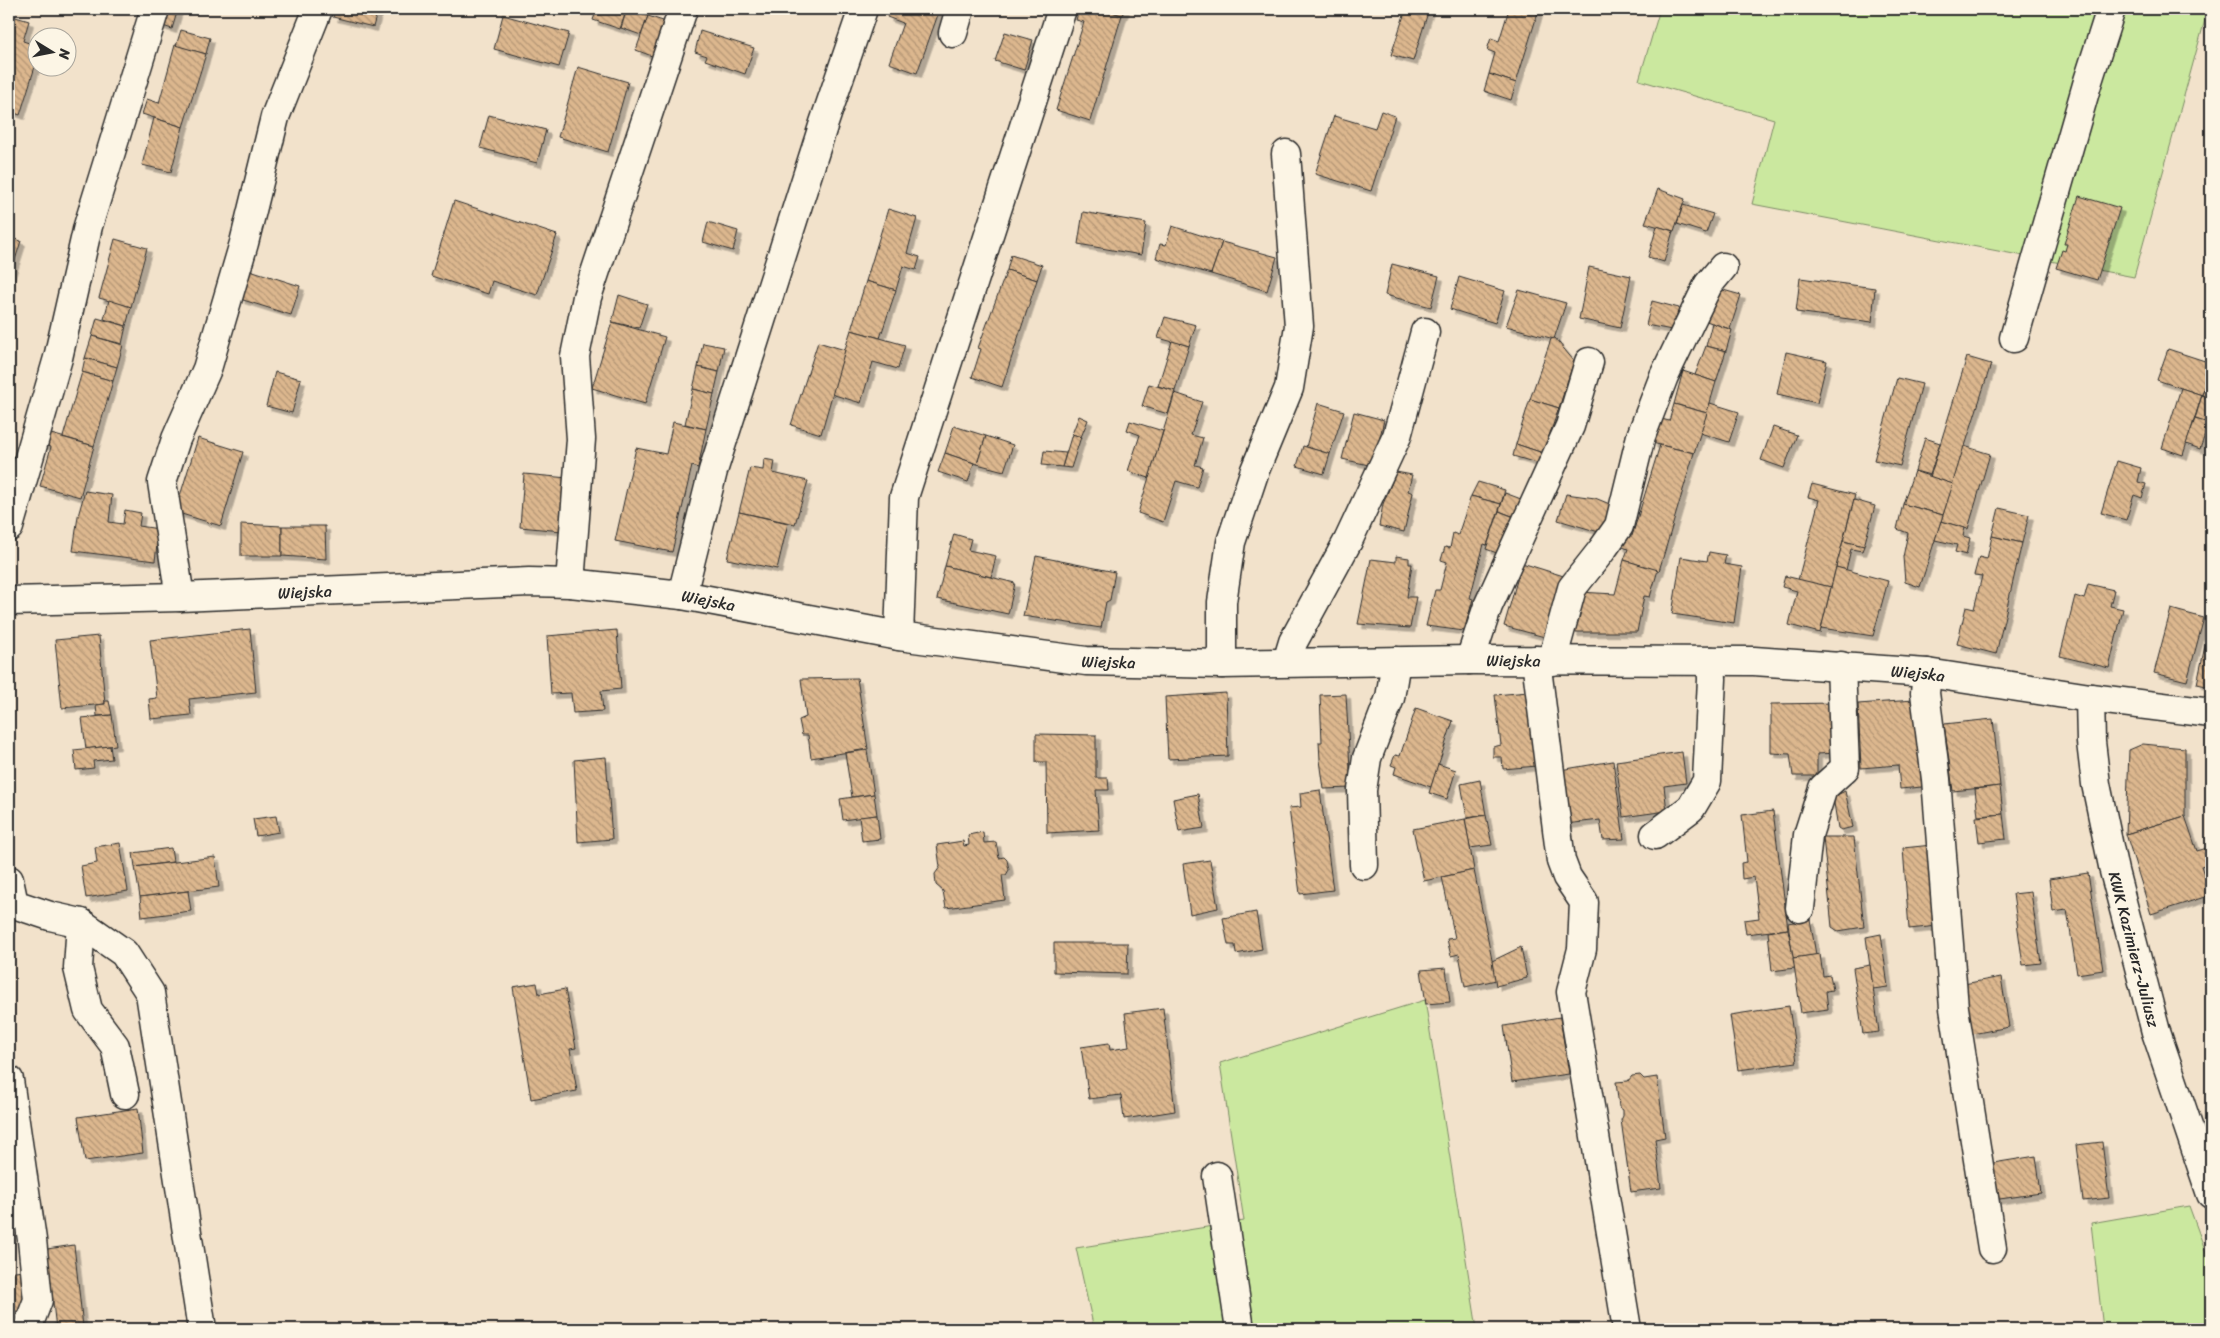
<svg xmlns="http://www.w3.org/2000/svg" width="2220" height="1338" font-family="Sriracha,sans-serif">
<defs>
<pattern id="building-back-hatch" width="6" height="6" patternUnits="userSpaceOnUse" patternTransform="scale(1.25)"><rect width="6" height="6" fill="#dcb78e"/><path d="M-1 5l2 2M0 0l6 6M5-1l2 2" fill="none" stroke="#b39574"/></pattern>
<filter id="shadow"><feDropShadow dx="4.5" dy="4.5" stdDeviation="0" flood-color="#0004"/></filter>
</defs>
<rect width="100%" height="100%" fill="#f2e2cb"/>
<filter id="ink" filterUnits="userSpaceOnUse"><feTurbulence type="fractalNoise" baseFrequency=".02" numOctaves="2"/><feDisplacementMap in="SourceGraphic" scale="10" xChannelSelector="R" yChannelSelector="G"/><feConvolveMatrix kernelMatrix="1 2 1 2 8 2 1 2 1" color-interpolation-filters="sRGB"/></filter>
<g filter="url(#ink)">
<g fill="#cbe89f" stroke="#7b8a65">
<polygon points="1660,9 2208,9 2134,277 1752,204 1774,119 1639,80"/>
<polygon points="1425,1000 1477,1329 1094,1329 1076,1248 1244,1221 1220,1063"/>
<polygon points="2189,1206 2211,1266 2211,1329 2103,1329 2091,1223"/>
</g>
<g fill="url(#building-back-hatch)" stroke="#2b2b2b" filter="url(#shadow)">
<polygon points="161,9 178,9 172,29 157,24"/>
<polygon points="336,9 378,9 373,27 333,17"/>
<polygon points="597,9 627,9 620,29 593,20"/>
<polygon points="627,9 648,16 641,35 621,28"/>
<polygon points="890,9 940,9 917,73 889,63 903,23 887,17"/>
<polygon points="1079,9 1102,9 1122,15 1090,121 1056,110 1084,22 1076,20"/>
<polygon points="1102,9 1125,9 1122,15"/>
<polygon points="1406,9 1429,9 1413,61 1391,55"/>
<polygon points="1509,9 1539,9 1516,83 1489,74 1495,53 1487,50 1491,38 1499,41"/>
<polygon points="9,15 29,21 23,41 38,46 38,57 20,115 9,111"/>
<polygon points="503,15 569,33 559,67 494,49"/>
<polygon points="648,16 669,23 657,58 636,50"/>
<polygon points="181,30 210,38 206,54 176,46"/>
<polygon points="700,31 754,48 745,74 705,60 707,56 695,52"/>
<polygon points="1005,32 1033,40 1024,70 995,61"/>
<polygon points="175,45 206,54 183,127 142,114 147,99 159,103"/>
<polygon points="578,67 628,82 608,152 558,137"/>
<polygon points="1489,74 1516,83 1511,100 1484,91"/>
<polygon points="1381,111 1395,116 1371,191 1315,174 1334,116 1375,128"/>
<polygon points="489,115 546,130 537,163 480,148"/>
<polygon points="154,118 183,127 171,172 142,165"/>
<polygon points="1658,189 1685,199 1674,231 1645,223"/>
<polygon points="2079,196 2120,208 2097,280 2056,268 2062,250 2065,251 2067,244 2064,244"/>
<polygon points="454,201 557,235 537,295 492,281 488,294 431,276"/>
<polygon points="1683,205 1713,214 1706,233 1677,224"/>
<polygon points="888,209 917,218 907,253 920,257 916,270 903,266 896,290 866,281"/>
<polygon points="1083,212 1146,223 1141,255 1078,244"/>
<polygon points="708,222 738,231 733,251 703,242"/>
<polygon points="1172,226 1222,242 1211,274 1156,258 1160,244 1166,245"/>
<polygon points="1657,226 1673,231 1664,262 1648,257"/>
<polygon points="9,237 21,241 9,279"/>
<polygon points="115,239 147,248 131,307 99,298"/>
<polygon points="1222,242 1277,257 1267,291 1211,274"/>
<polygon points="1011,255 1042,265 1037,280 1007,270"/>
<polygon points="1392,264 1439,276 1431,307 1385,295"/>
<polygon points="1589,267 1631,276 1620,328 1579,319"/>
<polygon points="250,270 300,286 291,315 240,299"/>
<polygon points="1007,270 1037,280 1002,387 972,377 981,349 978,348"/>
<polygon points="1459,277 1505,291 1495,323 1450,309"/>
<polygon points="1800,278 1875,288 1872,322 1796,312"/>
<polygon points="866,281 896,290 880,338 851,330"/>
<polygon points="1716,288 1741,295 1730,329 1706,321"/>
<polygon points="1519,290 1566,303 1554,339 1506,326"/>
<polygon points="619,295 647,304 639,328 612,322"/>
<polygon points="109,300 131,307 126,326 104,319"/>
<polygon points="1652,301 1679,308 1672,330 1646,325"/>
<polygon points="1165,317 1196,325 1189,346 1158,338"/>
<polygon points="97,318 126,326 122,344 92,336"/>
<polygon points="612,322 665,337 645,404 592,388"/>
<polygon points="1712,323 1732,330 1726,351 1706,346"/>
<polygon points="851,330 905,345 898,369 873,362 861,403 831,394"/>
<polygon points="92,336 123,345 117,367 85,358"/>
<polygon points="1555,338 1574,361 1559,408 1530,399 1551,339"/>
<polygon points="1172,341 1189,346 1175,391 1158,386"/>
<polygon points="818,342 845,350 821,434 791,425"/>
<polygon points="703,343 724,347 719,372 698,367"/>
<polygon points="1706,346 1726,351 1716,382 1695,375"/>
<polygon points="2168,349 2211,363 2202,395 2157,380"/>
<polygon points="1786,352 1827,361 1817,403 1777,394"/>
<polygon points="1967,357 1991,364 1953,484 1930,477"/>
<polygon points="85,358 117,367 113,381 82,372"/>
<polygon points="2211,365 2211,398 2202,395"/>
<polygon points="698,367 719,372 714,394 693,389"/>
<polygon points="1683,371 1716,382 1707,413 1674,404"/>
<polygon points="82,372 113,381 94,446 63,437"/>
<polygon points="275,372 301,379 292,413 266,406"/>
<polygon points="1897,378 1922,384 1900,466 1874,460"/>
<polygon points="1149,384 1175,391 1168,414 1142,406"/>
<polygon points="2181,388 2202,395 2183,455 2162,448"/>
<polygon points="693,389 714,394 706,429 685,424"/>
<polygon points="1175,393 1202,402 1191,435 1203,438 1195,465 1203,467 1197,487 1176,481 1163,522 1138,513"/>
<polygon points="2202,395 2211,398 2211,424 2195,419"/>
<polygon points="1530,399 1559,408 1543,453 1516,444"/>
<polygon points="1318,403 1344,411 1330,454 1306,447"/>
<polygon points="1710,403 1739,412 1729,442 1700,433"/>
<polygon points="1674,404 1707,413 1694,453 1652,443 1658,418 1669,421"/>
<polygon points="1354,412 1384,420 1373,466 1342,459"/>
<polygon points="1079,416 1088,420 1081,437 1072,434"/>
<polygon points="2195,419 2209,423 2200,449 2186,444"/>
<polygon points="1130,421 1163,431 1149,478 1128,471 1140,435 1127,430"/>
<polygon points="673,422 706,429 698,468 692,466 672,552 615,541 636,448 666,454"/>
<polygon points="954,426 986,436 977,464 945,453"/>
<polygon points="1773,427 1797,435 1784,468 1761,460"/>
<polygon points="44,432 94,446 80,497 40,486 51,447 41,444"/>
<polygon points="1072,434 1081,437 1071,468 1062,467"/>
<polygon points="986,436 1013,445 1004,471 977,464"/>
<polygon points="198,438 243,452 221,526 175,512"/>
<polygon points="1925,438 1940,443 1930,475 1915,471"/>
<polygon points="1516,444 1543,453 1540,464 1513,456"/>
<polygon points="1660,445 1694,453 1659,571 1624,560 1628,549 1620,546 1623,533 1632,536"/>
<polygon points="1303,446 1330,454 1324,474 1297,466"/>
<polygon points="1964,446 1990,454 1968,529 1941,521"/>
<polygon points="1044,451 1066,453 1062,467 1042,465"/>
<polygon points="945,453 974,463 968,482 938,472"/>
<polygon points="764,459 775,461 773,473 808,481 795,524 739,512 750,468 763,470"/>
<polygon points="2117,461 2141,468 2138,482 2146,484 2142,498 2134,495 2126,520 2101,513"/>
<polygon points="1914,471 1953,484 1943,515 1903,504"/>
<polygon points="1396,472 1412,475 1408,491 1413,493 1404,532 1379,526 1383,504"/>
<polygon points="524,474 568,478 562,531 520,527"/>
<polygon points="1478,482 1505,490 1501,504 1471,496"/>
<polygon points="1812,484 1855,495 1831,587 1798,580 1819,500 1808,497"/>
<polygon points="85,491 112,495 109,522 123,524 125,510 141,513 139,526 159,529 155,561 73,551 78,516"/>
<polygon points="1505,493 1521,499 1515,517 1499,511"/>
<polygon points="1566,494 1595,498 1617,507 1609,535 1558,520"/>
<polygon points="1471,496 1501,504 1487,545 1484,544 1470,598 1473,599 1464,631 1426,626 1435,590 1440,590 1447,562 1441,560 1445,547 1450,548 1453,533 1458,535"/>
<polygon points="1854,500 1875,506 1864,546 1843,541"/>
<polygon points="1903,504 1943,515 1920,587 1905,582 1903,557 1908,533 1897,529"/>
<polygon points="1999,508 2029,515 2022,543 1992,536"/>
<polygon points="1499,511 1519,519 1505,556 1486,549"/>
<polygon points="739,512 788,523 777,569 727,559"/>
<polygon points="1941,521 1965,528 1963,536 1970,538 1966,555 1955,552 1957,545 1935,540"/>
<polygon points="241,524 282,526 282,556 241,556"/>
<polygon points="282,526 325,526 326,559 282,556"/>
<polygon points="954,534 971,539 968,550 996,556 991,577 945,566"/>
<polygon points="1992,536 2022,543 1996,654 1957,644 1966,607 1974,609 1982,576 1974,575 1979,557 1987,559"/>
<polygon points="1843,541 1864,546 1862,551 1851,549 1846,570 1836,567"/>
<polygon points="1709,552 1726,555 1724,564 1742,567 1734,623 1672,614 1681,557 1707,561"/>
<polygon points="1036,556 1115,572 1110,600 1106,602 1101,628 1023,616"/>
<polygon points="1396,556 1409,558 1409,564 1412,564 1407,597 1416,597 1410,628 1358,624 1371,559 1396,562"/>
<polygon points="1624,560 1658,570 1650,597 1644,596 1637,632 1573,632 1579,592 1615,594"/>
<polygon points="1522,563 1570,578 1552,639 1504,626"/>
<polygon points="945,566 1015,583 1008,614 937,599"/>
<polygon points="1836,567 1888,581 1873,636 1821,628"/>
<polygon points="1785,576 1831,587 1820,633 1789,625 1797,591 1782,587"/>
<polygon points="2088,584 2114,590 2110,606 2123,609 2109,668 2060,656 2075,596 2084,599"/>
<polygon points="2171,609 2204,618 2187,681 2154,673"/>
<polygon points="250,629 256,692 189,699 191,715 151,719 149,699 157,698 150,640"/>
<polygon points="617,630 621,689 601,691 603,711 573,713 571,693 551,694 547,636"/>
<polygon points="99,636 105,704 62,708 55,640"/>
<polygon points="2207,636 2211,637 2211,687 2197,684"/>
<polygon points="857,678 868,749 811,758 808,735 802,735 799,720 806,717 801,679"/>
<polygon points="1528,692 1537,766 1503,769 1502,757 1493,757 1493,747 1501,745 1495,695"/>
<polygon points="1226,693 1228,756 1168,759 1165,697"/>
<polygon points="1346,694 1351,788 1324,789 1320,760 1319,742 1322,742 1320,695"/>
<polygon points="1914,700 1922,787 1900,789 1898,765 1861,768 1858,704"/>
<polygon points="105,701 109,701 112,715 97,716 96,705 105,704"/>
<polygon points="1836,703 1837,753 1817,754 1817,776 1793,776 1790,754 1771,753 1771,704"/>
<polygon points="1416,708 1453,721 1431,787 1394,774 1396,767 1391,765 1395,755 1400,756"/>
<polygon points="112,715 116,745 86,749 82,718"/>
<polygon points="1993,719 2000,786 1953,791 1944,724"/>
<polygon points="1036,734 1096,735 1096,778 1108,778 1109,790 1096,790 1099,830 1047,833 1046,762 1036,762"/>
<polygon points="2143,744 2185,748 2185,816 2126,834 2129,750"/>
<polygon points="110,746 112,759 93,761 94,768 76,770 74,750"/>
<polygon points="867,750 874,794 852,797 845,753"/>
<polygon points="1682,752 1686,783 1664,786 1667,811 1623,817 1616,761"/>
<polygon points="606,757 612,839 578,842 574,760"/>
<polygon points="1613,761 1624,839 1603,840 1600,820 1566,824 1560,770"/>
<polygon points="1438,764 1456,770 1447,799 1429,793"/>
<polygon points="1480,780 1486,815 1467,818 1461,784"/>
<polygon points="2000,786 2003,814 1978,816 1975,789"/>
<polygon points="1320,790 1333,890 1300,894 1289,808 1301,807 1300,793"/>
<polygon points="1845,791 1853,827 1841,830 1838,828 1833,797"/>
<polygon points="874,794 877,815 843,820 840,799"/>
<polygon points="1198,794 1204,828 1179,832 1173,799"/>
<polygon points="1773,811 1788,929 1746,934 1744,920 1759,918 1754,877 1742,879 1741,863 1747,862 1742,815"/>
<polygon points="2003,814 2006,839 1979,842 1976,817"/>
<polygon points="877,815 880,839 862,841 859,817"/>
<polygon points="1486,815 1492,845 1470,848 1465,819"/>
<polygon points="276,816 279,832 256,836 253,819"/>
<polygon points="2185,816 2197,851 2207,848 2211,863 2201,866 2211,895 2151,914 2126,834"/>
<polygon points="1465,819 1474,870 1424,881 1413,829"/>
<polygon points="983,832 984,843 996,842 999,858 1004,857 1007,860 1009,870 1006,875 1002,875 1005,900 946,908 943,891 936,885 935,874 940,867 937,845 963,841 964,846 969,845 968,835"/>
<polygon points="1823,837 1854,837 1864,927 1838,931 1832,927"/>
<polygon points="120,843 128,891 86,898 81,866 97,863 95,847"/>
<polygon points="1932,845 1938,926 1909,929 1903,848"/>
<polygon points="171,848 173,862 135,867 133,853"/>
<polygon points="215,857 219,887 140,897 135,867"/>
<polygon points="1210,860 1218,908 1190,914 1183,864"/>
<polygon points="1474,870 1496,980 1465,987 1459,954 1451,956 1447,939 1455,938 1442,877"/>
<polygon points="2088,873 2103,970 2077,974 2067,910 2053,912 2049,879"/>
<polygon points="188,891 191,911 142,917 140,897"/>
<polygon points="2031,892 2041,963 2023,965 2013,894"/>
<polygon points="1256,912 1262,949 1236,954 1235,945 1228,945 1223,918"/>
<polygon points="1810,919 1816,955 1793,958 1788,923"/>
<polygon points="1788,929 1795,968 1772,971 1768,932"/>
<polygon points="1881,934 1888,987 1873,989 1866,937"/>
<polygon points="1054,943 1128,943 1127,974 1054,972"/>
<polygon points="1521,947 1527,978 1496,986 1492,961"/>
<polygon points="1820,954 1823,976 1830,975 1833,990 1826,991 1828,1009 1801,1013 1793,958"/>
<polygon points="1870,965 1879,1032 1863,1034 1853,968"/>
<polygon points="1446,968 1450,1002 1426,1004 1421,970"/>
<polygon points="2001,977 2009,1027 1972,1034 1964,984"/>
<polygon points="537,983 539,994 565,989 576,1048 570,1049 577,1091 531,1099 513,987"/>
<polygon points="1789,1006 1797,1062 1738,1070 1730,1015"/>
<polygon points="1163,1008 1175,1111 1124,1119 1121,1095 1089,1099 1081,1047 1109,1043 1110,1050 1129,1047 1125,1013"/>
<polygon points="1560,1017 1569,1074 1512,1082 1504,1026"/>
<polygon points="1640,1075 1644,1079 1657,1077 1665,1137 1655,1139 1661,1188 1631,1192 1621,1120 1623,1116 1623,1110 1619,1107 1616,1082 1628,1081 1632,1076"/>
<polygon points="138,1108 143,1153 85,1161 78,1117"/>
<polygon points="2102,1142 2109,1198 2083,1201 2076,1145"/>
<polygon points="2036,1156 2041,1193 1993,1200 1987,1164"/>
<polygon points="74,1245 83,1327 56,1329 47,1249"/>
<polygon points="22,1270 27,1310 9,1312 9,1272"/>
<polygon points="56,1324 56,1329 40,1329 40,1326"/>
</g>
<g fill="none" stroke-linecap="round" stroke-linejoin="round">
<g stroke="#2b2b2b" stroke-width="31">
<g id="minor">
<polyline points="953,33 960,9"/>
<polyline points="2014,338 2088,81 2111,9"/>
<polyline points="9,527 58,358 88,226 155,9"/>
<polyline points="570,583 581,439 575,356 587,297 683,9"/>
<polyline points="682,595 713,471 824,123 863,9"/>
<polyline points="180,597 162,482 176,439 207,369 244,243 275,117 318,9"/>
<path id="s1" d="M 9,601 L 180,597 L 529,582 L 570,583 L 682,595 L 899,636 L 1086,661 L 1222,664 L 1470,660 L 1754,661 L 1927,673 L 2090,698 L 2211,713"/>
<polyline points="899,636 904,497 1062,9"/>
<polyline points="1470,660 1488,606 1570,426 1589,362"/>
<polyline points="1536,660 1561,861 1567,877 1584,902 1582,949 1571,992 1627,1329"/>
<polyline points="1552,661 1572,588 1602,550 1619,526 1641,436 1664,376 1708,285 1723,267"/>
<polyline points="1287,662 1293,642 1348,541 1397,436 1425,332"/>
<polyline points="1222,664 1222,602 1231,542 1255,470 1289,388 1299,326 1286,154"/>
<polyline points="1927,673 1925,693 1936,779 1954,1008 1992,1248"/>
<path id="s2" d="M 2090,698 L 2091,742 L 2096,784 L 2114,871 L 2156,1032 L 2211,1194"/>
<polyline points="1655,835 1691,808 1707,781 1712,679 1711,661"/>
<polyline points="1364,865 1362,790 1367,758 1390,698 1396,661"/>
<polyline points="9,880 14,904 50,916 81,923 124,953 150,993 202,1329"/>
<polyline points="1800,908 1808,835 1823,788 1845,768 1841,666"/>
<polyline points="81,923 78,968 88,1010 115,1046 125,1094"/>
<polyline points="9,1080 32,1240 38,1300 27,1329"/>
<polyline points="1217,1176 1240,1329"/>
</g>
</g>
<use href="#minor" stroke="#fcf5e5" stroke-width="28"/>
</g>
</g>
<g text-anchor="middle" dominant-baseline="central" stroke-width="4" stroke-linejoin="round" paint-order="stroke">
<g font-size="16" fill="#2b2b2b" stroke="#fcf5e5">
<text stroke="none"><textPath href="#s1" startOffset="296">Wiejska</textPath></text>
<text stroke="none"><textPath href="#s1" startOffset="701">Wiejska</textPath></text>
<text stroke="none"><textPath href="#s1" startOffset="1511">Wiejska</textPath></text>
<text stroke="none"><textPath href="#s1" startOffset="1106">Wiejska</textPath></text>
<text stroke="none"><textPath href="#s1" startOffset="1916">Wiejska</textPath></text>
<text stroke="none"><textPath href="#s2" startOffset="256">KWK Kazimierz-Juliusz</textPath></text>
</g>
</g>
<rect width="2220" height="1338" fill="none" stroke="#fcf5e5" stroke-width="30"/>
<rect x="15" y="15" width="2190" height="1308" fill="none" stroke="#2b2b2b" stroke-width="2" filter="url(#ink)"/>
<g transform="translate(52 52) rotate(100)"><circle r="24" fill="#fcf5e5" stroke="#a8a49b"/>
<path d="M0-4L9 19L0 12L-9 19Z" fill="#2b2b2b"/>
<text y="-8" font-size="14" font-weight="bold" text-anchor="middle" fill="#2b2b2b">N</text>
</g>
</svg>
